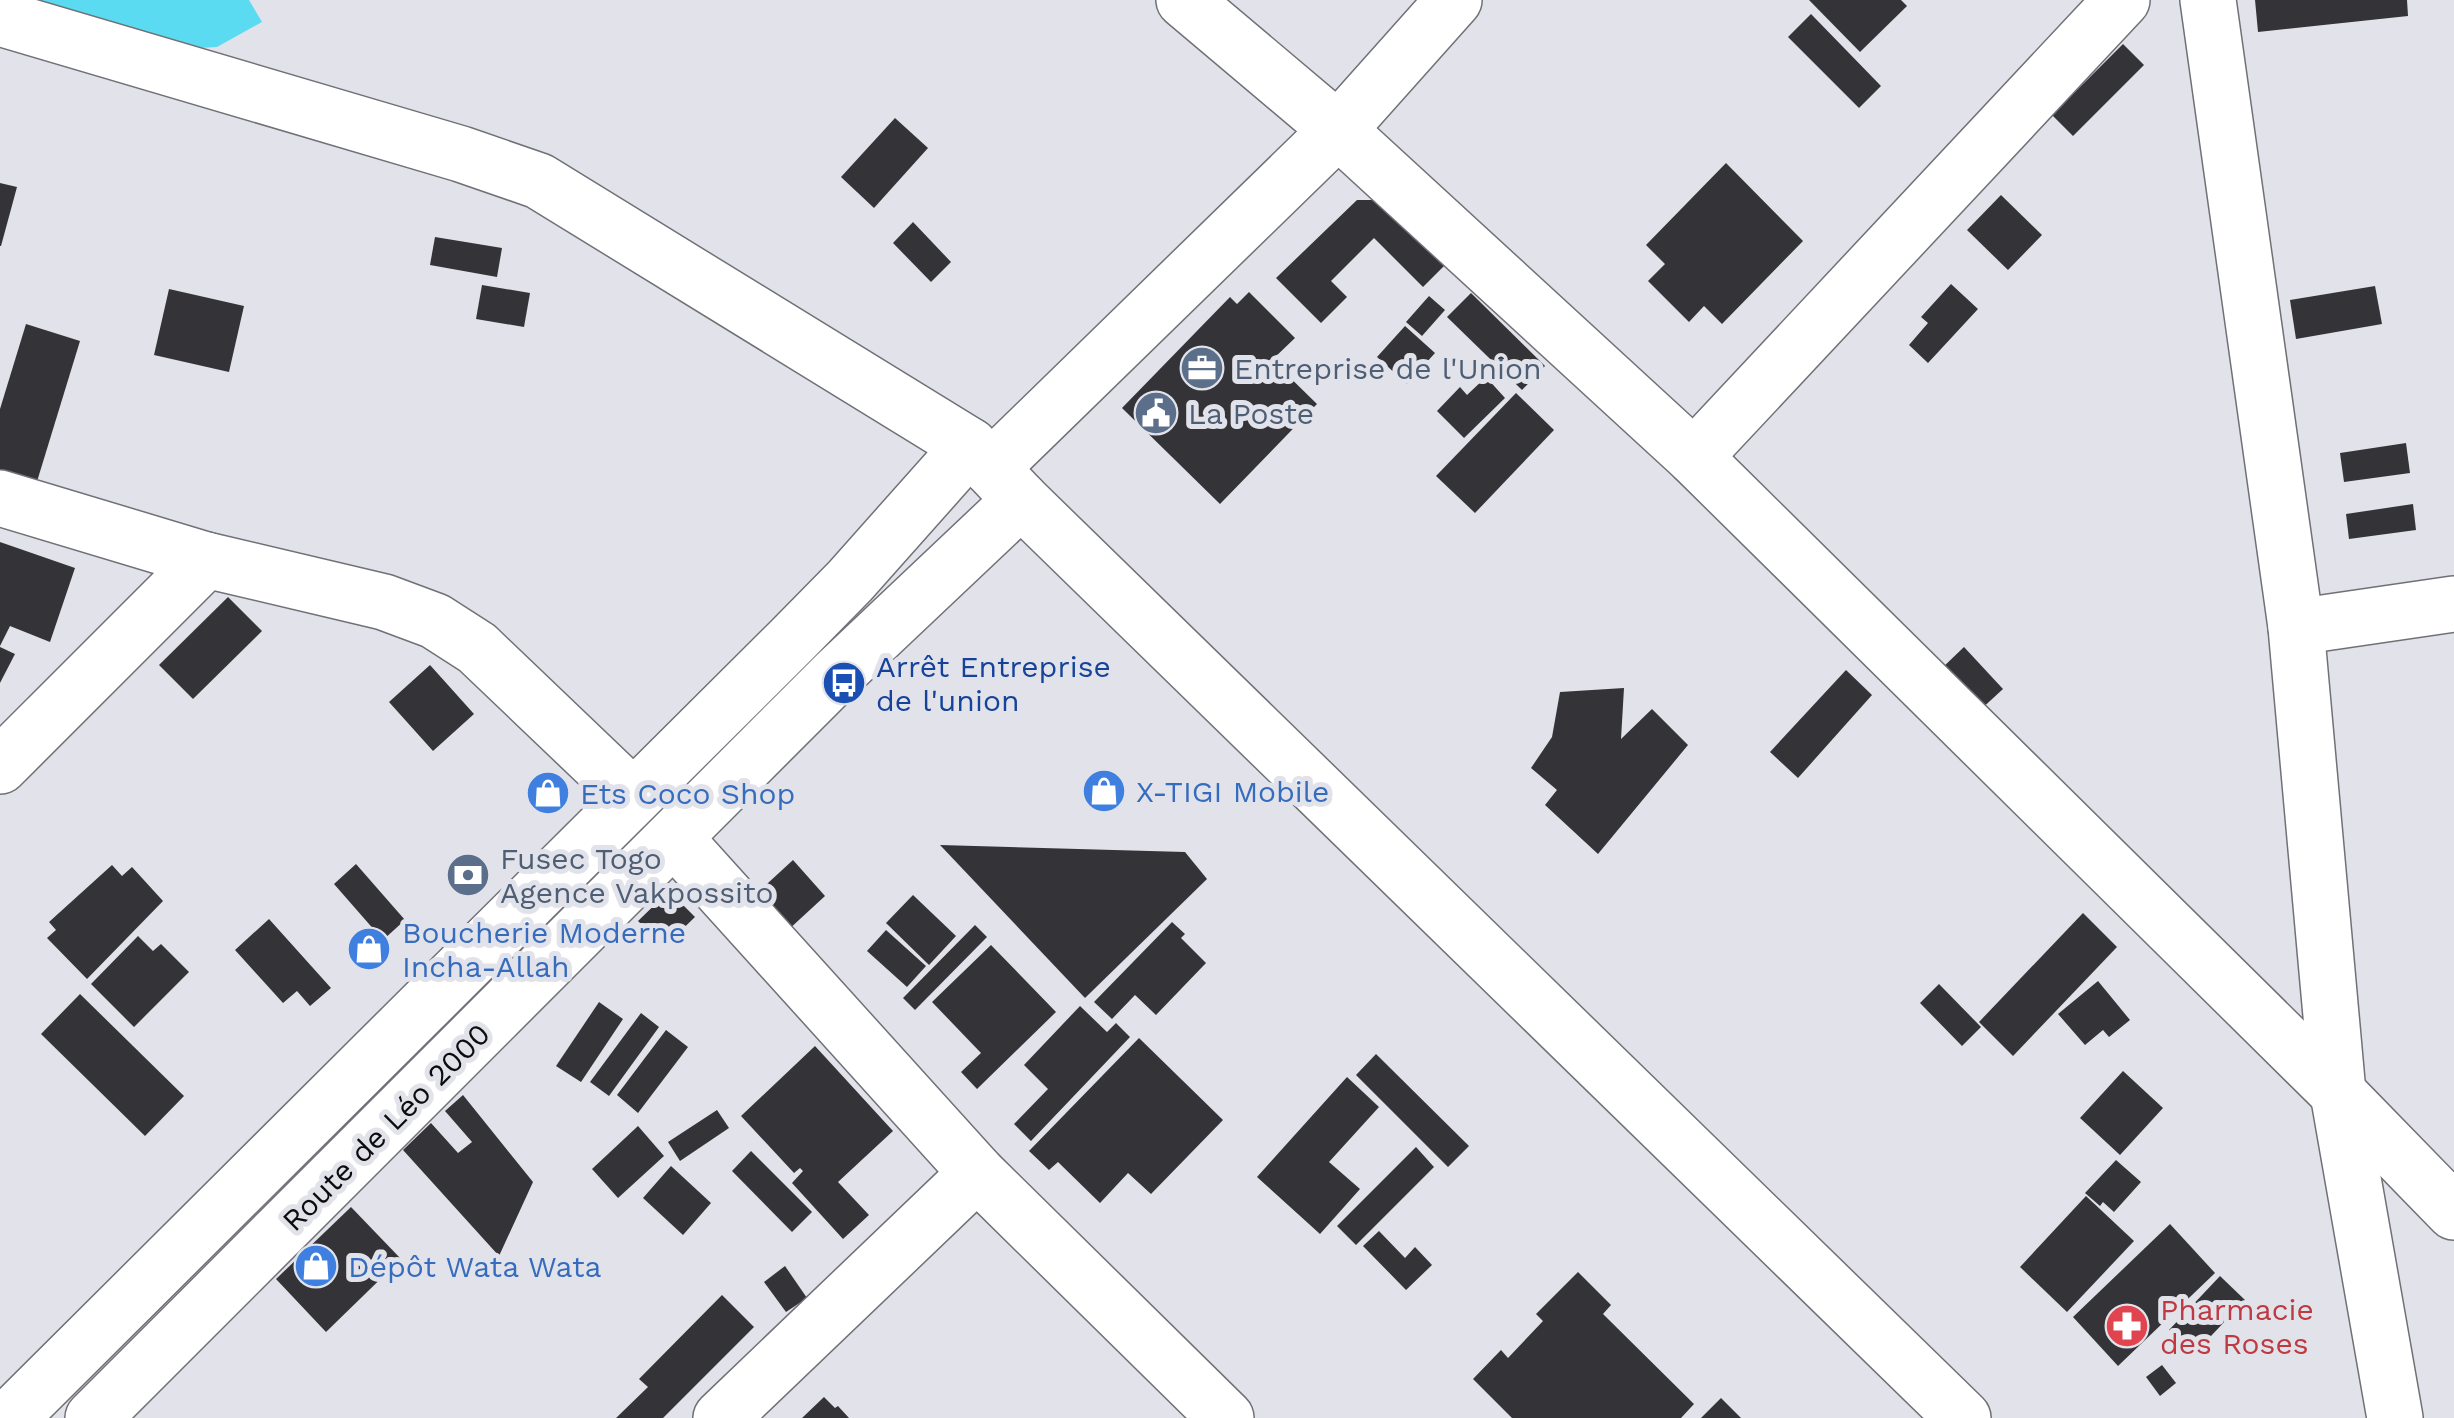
<svg xmlns="http://www.w3.org/2000/svg" width="2454" height="1418" font-family="'Work Sans',sans-serif">
<rect width="100%" height="100%" fill="#e2e3ea"/>
<polygon fill="#5adbf1" points="0,0 249,0 262,22 217,47 108,53"/>
<g fill="#333338">
<polygon points="1809,0 1901,0 1907,6 1860,52"/>
<polygon points="2255,0 2407,0 2408,16 2258,32"/>
<polygon points="1811,14 1881,86 1859,108 1788,37"/>
<polygon points="2123,44 2144,65 2073,136 2052,115"/>
<polygon points="895,118 928,148 874,208 841,177"/>
<polygon points="1726,163 1803,241 1722,324 1704,306 1689,322 1648,281 1665,264 1646,245"/>
<polygon points="0,183 17,187 1,246 0,246"/>
<polygon points="2001,195 2042,235 2008,270 1967,230"/>
<polygon points="1357,200 1384,200 1446,264 1423,287 1374,238 1331,281 1347,297 1321,323 1276,278"/>
<polygon points="913,222 951,262 931,282 893,243"/>
<polygon points="435,237 502,248 497,277 430,265"/>
<polygon points="1951,284 1978,309 1928,363 1909,345 1928,323 1921,317"/>
<polygon points="482,285 530,293 524,327 476,319"/>
<polygon points="2375,286 2382,324 2296,339 2290,300"/>
<polygon points="169,289 244,306 229,372 154,355"/>
<polygon points="1249,292 1295,338 1272,360 1317,404 1220,504 1122,408 1230,297 1237,304"/>
<polygon points="1471,293 1545,366 1522,390 1447,317"/>
<polygon points="1429,296 1445,310 1422,336 1406,322"/>
<polygon points="26,324 80,341 35,488 0,478 0,409"/>
<polygon points="1405,326 1435,353 1407,384 1377,357"/>
<polygon points="1486,377 1505,398 1464,438 1437,411 1460,387 1467,395"/>
<polygon points="1516,393 1554,430 1475,513 1436,476"/>
<polygon points="2406,443 2410,473 2344,482 2340,453"/>
<polygon points="2413,504 2416,530 2349,539 2346,514"/>
<polygon points="0,542 75,568 50,642 10,626 0,646"/>
<polygon points="228,597 262,631 193,699 159,665"/>
<polygon points="0,647 15,654 0,683"/>
<polygon points="1964,647 2003,689 1978,712 1940,670"/>
<polygon points="430,665 474,714 433,751 389,702"/>
<polygon points="1846,670 1872,695 1798,778 1770,752"/>
<polygon points="1624,688 1621,739 1652,709 1688,745 1598,854 1545,805 1557,790 1531,768 1552,737 1560,692"/>
<polygon points="940,845 1185,852 1207,879 1085,998"/>
<polygon points="793,860 825,896 787,931 754,896"/>
<polygon points="356,864 405,920 383,940 334,884"/>
<polygon points="112,865 122,876 132,867 163,901 87,979 47,938 56,930 49,922"/>
<polygon points="669,891 695,917 664,947 638,921"/>
<polygon points="913,895 956,936 929,965 886,923"/>
<polygon points="2083,913 2117,947 2013,1056 1979,1022"/>
<polygon points="269,919 331,988 310,1006 297,991 283,1003 235,950"/>
<polygon points="1172,922 1185,934 1181,938 1206,963 1156,1015 1135,995 1112,1019 1094,1002"/>
<polygon points="975,925 987,937 915,1010 903,998"/>
<polygon points="886,930 926,966 907,987 867,951"/>
<polygon points="138,936 153,951 161,944 189,972 134,1027 91,984"/>
<polygon points="991,945 1056,1012 977,1089 961,1072 981,1053 932,1002"/>
<polygon points="2098,981 2130,1020 2109,1037 2103,1030 2085,1045 2058,1014"/>
<polygon points="1939,984 1981,1027 1962,1046 1920,1003"/>
<polygon points="80,994 184,1096 145,1136 41,1034"/>
<polygon points="599,1002 623,1019 581,1082 556,1066"/>
<polygon points="1080,1006 1107,1032 1116,1023 1130,1037 1031,1141 1014,1124 1048,1089 1024,1065"/>
<polygon points="641,1013 659,1027 609,1096 590,1082"/>
<polygon points="666,1030 688,1047 638,1113 617,1095"/>
<polygon points="1139,1038 1223,1120 1151,1194 1128,1173 1100,1203 1058,1162 1049,1170 1029,1151"/>
<polygon points="815,1046 893,1131 838,1182 869,1215 843,1239 792,1183 803,1171 800,1168 794,1173 741,1116"/>
<polygon points="1376,1054 1469,1146 1448,1167 1356,1075"/>
<polygon points="2123,1071 2163,1108 2120,1155 2080,1118"/>
<polygon points="1347,1077 1379,1107 1329,1162 1360,1189 1320,1234 1257,1177"/>
<polygon points="463,1095 533,1182 499,1256 403,1150 431,1123 458,1153 472,1142 445,1111"/>
<polygon points="717,1110 729,1128 680,1161 668,1142"/>
<polygon points="638,1126 664,1156 618,1198 592,1169"/>
<polygon points="1416,1147 1434,1167 1356,1245 1337,1226"/>
<polygon points="751,1151 812,1212 792,1232 732,1171"/>
<polygon points="2116,1160 2141,1182 2114,1212 2103,1202 2100,1206 2085,1193"/>
<polygon points="671,1166 711,1203 683,1235 643,1198"/>
<polygon points="2086,1196 2134,1241 2067,1312 2020,1267"/>
<polygon points="351,1207 401,1259 326,1332 276,1279"/>
<polygon points="2170,1224 2215,1273 2118,1366 2073,1317"/>
<polygon points="1379,1231 1405,1258 1415,1247 1432,1265 1406,1290 1363,1246"/>
<polygon points="785,1266 807,1298 786,1312 764,1282"/>
<polygon points="1578,1272 1611,1305 1603,1314 1694,1404 1681,1418 1512,1418 1473,1379 1501,1350 1508,1358 1543,1321 1536,1314"/>
<polygon points="2220,1276 2245,1300 2194,1354 2169,1330"/>
<polygon points="722,1295 754,1327 663,1418 616,1418 648,1387 639,1379"/>
<polygon points="2162,1365 2176,1383 2160,1396 2146,1377"/>
<polygon points="824,1397 835,1408 838,1406 849,1418 802,1418"/>
<polygon points="1721,1398 1741,1418 1701,1418"/>
</g>
<g fill="none" stroke-linecap="round" stroke-linejoin="round">
<g stroke="#707177" stroke-width="58">
<g id="minor">
<polyline points="1184,0 1338,130 1694,457 2338,1093 2454,1212"/>
<polyline points="2208,0 2296,627 2338,1093 2395,1418"/>
<polyline points="0,18 461,154 539,181 970,446 1021,500 1963,1418"/>
<polyline points="1694,457 2122,0"/>
<polyline points="991,468 1338,130 1454,0"/>
<polyline points="0,498 206,560 384,602 435,621 477,648 633,797"/>
<polyline points="2296,627 2454,604"/>
<polyline points="0,766 206,560"/>
<polyline points="675,839 977,1173 1226,1418"/>
<polyline points="10,1418 792,640 850,581 970,446"/>
<polyline points="93,1418 837,674 1021,500"/>
<polyline points="721,1418 977,1173"/>
</g>
</g>
<use href="#minor" stroke="#fff" stroke-width="55"/>
</g>
<defs>
<g id="office-disc" transform="scale(2.25)"><circle r="9.5" fill="#5c6f8a" stroke="#e2e3ea"/><path d="M-6-3h4V-5.5h4V-3h4V5H-6ZM-1-4.5V-3h2v-1.5ZM-6 0V1H6V0Z" fill="#fff"/></g>
<g id="civic-disc" transform="scale(2.25)"><circle r="9.5" fill="#5c6f8a" stroke="#e2e3ea"/><path d="M-.6-6.5H3V-4.5H.6V-3L4-1V1h2V6H-6V1h2V-1L-.6-3ZM-1.2 2.5V6h2.4V2.5Z" fill="#fff"/></g>
<g id="bus-disc" transform="scale(2.25)"><circle r="9.5" fill="#1a4fb4" stroke="#e2e3ea"/><path d="M-5-6H5V4H4V6H2V4H-2V6H-4V4H-5ZM-3.5-4V0h7V-4ZM-3.5 1.2v1.5H-2V1.2ZM2 1.2v1.5H3.5V1.2Z" fill="#fff"/></g>
<g id="shop-disc" transform="scale(2.25)"><circle r="9.5" fill="#3f7fe0" stroke="#e2e3ea"/><path d="M-5-2.5h2.3a2.7 3.5 0 0 1 5.4 0H5L5.5 6h-11ZM-1.5-2.5h3a1.5 2.3 0 0 0-3 0Z" fill="#fff"/></g>
<g id="bank-disc" transform="scale(2.25)"><circle r="9.5" fill="#5c6f8a" stroke="#e2e3ea"/><path d="M-6-4H6V4H-6ZM0-2.3a2.3 2.3 0 1 0 0 4.6a2.3 2.3 0 1 0 0-4.6Z" fill="#fff"/></g>
<g id="pharmacy-disc" transform="scale(2.25)"><circle r="9.5" fill="#e0444e" stroke="#e2e3ea"/><path d="M-2-6h4v4h4v4h-4v4h-4v-4h-4v-4h4Z" fill="#fff"/></g>
</defs>
<g fill-rule="evenodd">
<use href="#office-disc" x="1202" y="368"/>
<use href="#civic-disc" x="1156" y="413"/>
<use href="#bus-disc" x="844" y="683"/>
<use href="#shop-disc" x="1104" y="791"/>
<use href="#shop-disc" x="548" y="793"/>
<use href="#bank-disc" x="468" y="875"/>
<use href="#shop-disc" x="369" y="949"/>
<use href="#shop-disc" x="316" y="1266"/>
<use href="#pharmacy-disc" x="2127" y="1326"/>
</g>
<g text-anchor="middle" dominant-baseline="central" stroke-width="10" stroke-linejoin="round" paint-order="stroke">
<g font-size="30" fill="#4e5e75" stroke="#e2e3ea" text-anchor="start">
<text x="1234" y="368">Entreprise de l'Union</text>
<text x="1188" y="413">La Poste</text>
<text x="500" y="858">Fusec Togo<tspan x="500" dy="34">Agence Vakpossito</tspan></text>
</g>
<g font-size="30" fill="#164399" stroke="#e2e3ea" text-anchor="start">
<text x="876" y="666">Arrêt Entreprise<tspan x="876" dy="34">de l'union</tspan></text>
</g>
<g font-size="30" fill="#366cbe" stroke="#e2e3ea" text-anchor="start">
<text x="1136" y="791">X-TIGI Mobile</text>
<text x="580" y="793">Ets Coco Shop</text>
<text x="402" y="932">Boucherie Moderne<tspan x="402" dy="34">Incha-Allah</tspan></text>
<text x="348" y="1266">Dépôt Wata Wata</text>
</g>
<g font-size="30" fill="#0c0c0e" stroke="#e2e3ea">
<text transform="translate(386 1127) rotate(-45)">Route de Léo 2000</text>
</g>
<g font-size="30" fill="#be3a42" stroke="#e2e3ea" text-anchor="start">
<text x="2160" y="1309">Pharmacie<tspan x="2160" dy="34">des Roses</tspan></text>
</g>
</g>
</svg>
